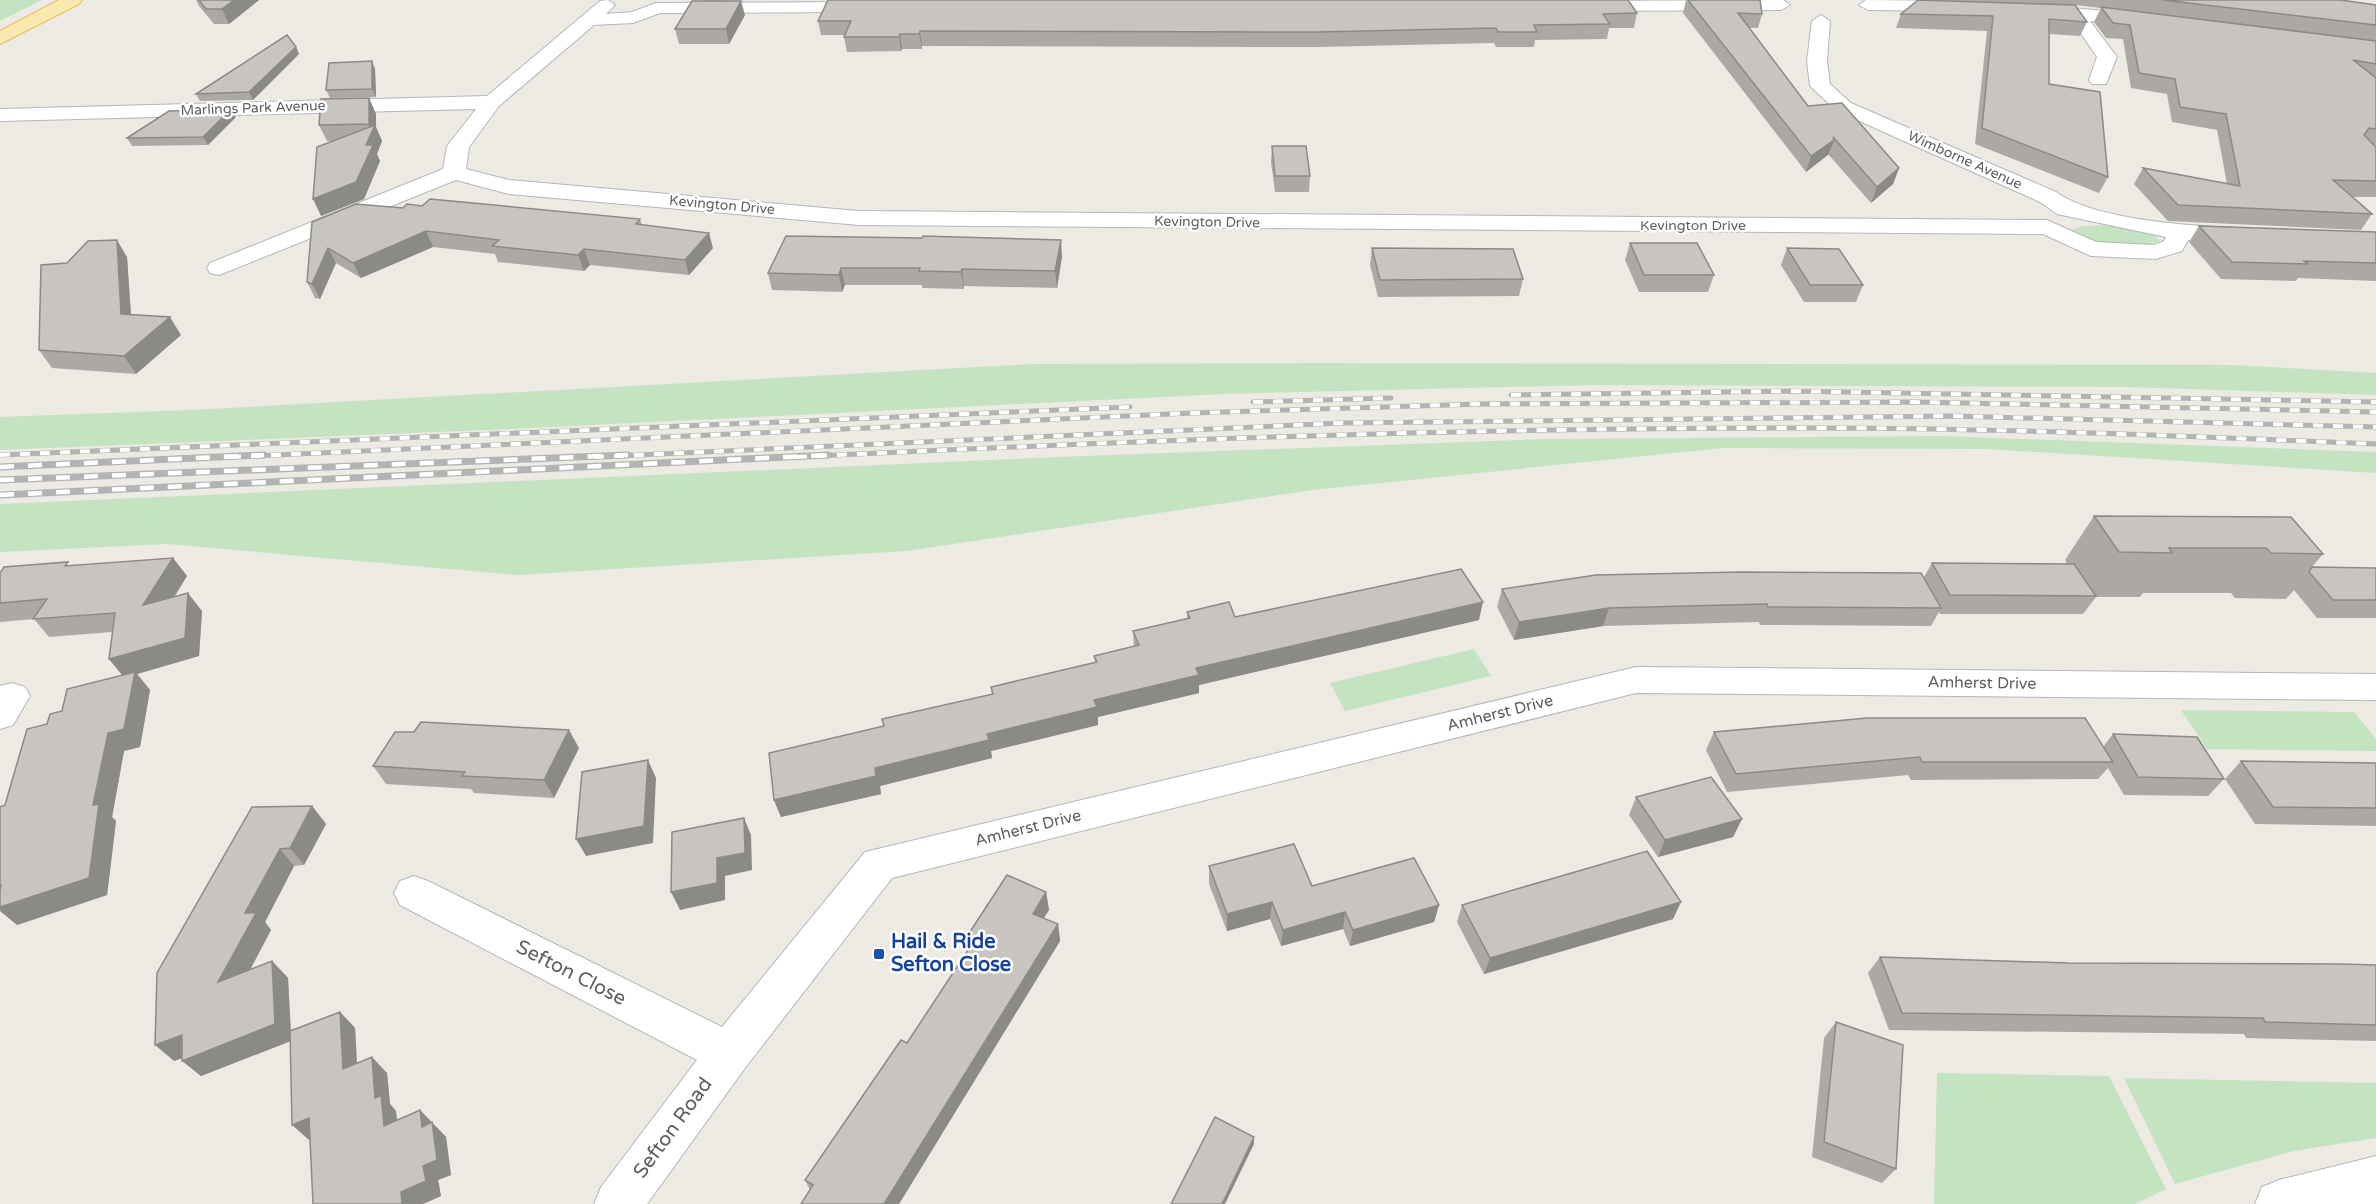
<svg xmlns="http://www.w3.org/2000/svg" width="2376" height="1204" font-family="'Varela Round',sans-serif">
<rect width="100%" height="100%" fill="#edeae3"/>
<g fill="#c3e3c1">
<polygon points="0,0 42,0 0,21"/>
<path d="M 2083,226 C 2109,226 2141,221 2160,241 C 2138,250 2087,248 2072,230 Z"/>
<polygon points="1312,363 2235,365 2376,373 2376,395 2126,387 1591,385 1224,394 510,429 0,450 0,417 190,410 1034,364"/>
<polygon points="1941,436 2376,452 2376,473 1987,449 1723,448 1312,490 907,551 517,575 168,544 0,552 0,504 1058,457 1547,439"/>
<polygon points="1474,649 1491,676 1345,711 1330,683"/>
<polygon points="2181,710 2354,712 2376,739 2376,751 2207,749"/>
<polygon points="1937,1073 2109,1076 2166,1189 2135,1204 1934,1204"/>
<polygon points="2124,1078 2376,1083 2376,1138 2293,1151 2175,1184"/>
</g>
<g fill="none" stroke-linecap="round" stroke-linejoin="round">
<g stroke="#b4b6ba" stroke-width="2">
<g id="minor">
<path d="M 608,0 L 615,5 L 606,14 L 632,12 L 656,3 L 868,2 L 877,7 L 868,12 L 660,13 L 633,23 L 594,25 L 499,106 L 469,147 L 466,169 L 509,180 L 859,211 L 2047,220 L 2096,242 L 2154,245 L 2164,241 L 2166,237 L 2057,214 L 2040,202 L 1837,111 L 1810,86 L 1807,61 L 1812,21 L 1821,15 L 1830,21 L 1827,61 L 1830,84 L 1851,103 L 2056,192 C 2095,220 2190,226 2239,228 L 2247,230 L 2251,235 L 2247,240 L 2188,240 L 2182,251 L 2156,259 L 2091,256 L 2043,234 L 859,225 L 509,194 L 456,180 L 219,275 L 210,273 L 207,268 L 210,263 L 443,169 L 447,146 L 476,109 L 0,121 L 0,109 L 487,96 L 600,1 Z"/>
<polygon points="1783,0 1790,5 1781,10 1586,11 1577,6 1586,1"/>
<polygon points="1866,0 1957,1 1966,6 1957,11 1868,10 1859,5"/>
<polygon points="2035,5 2142,14 2151,20 2142,26 2090,21 2117,57 2106,84 2092,84 2089,80 2097,57 2071,19 2029,14 2026,10"/>
<polygon points="1636,667 2376,674 2376,700 1636,693 892,878 745,1068 647,1204 594,1204 601,1187 697,1060 400,905 394,893 400,881 414,876 428,881 722,1027 865,852"/>
<polygon points="12,683 25,687 30,696 13,725 0,729 0,686"/>
<polygon points="2376,1156 2376,1204 2255,1204 2262,1187 2279,1180"/>
</g>
</g>
<g stroke="#e7bb63" stroke-width="2">
<polygon id="major" points="59,0 82,0 79,4 0,44 0,31"/>
</g>
<use href="#minor" fill="#fff" fill-rule="evenodd"/>
<use href="#major" fill="#f9e9ac" fill-rule="evenodd"/>
<g stroke="#b2b3b3" stroke-width="5">
<g id="rail-far1">
<polyline points="1511,395 1789,391 2376,402"/>
<polyline points="1253,402 1391,398"/>
<polyline points="0,455 1130,407"/>
<polyline points="231,457 1192,413 1481,404 1914,402 2376,412"/>
<polyline points="594,457 1341,423 1952,416 2376,427"/>
<path d="M 797,457 C 1125,441 1453,428 1781,428 C 1980,427 2178,436 2376,444"/>
</g>
</g>
<g stroke="#b2b3b3" stroke-width="7">
<g id="rail">
<polyline points="0,467 264,455"/>
<polyline points="0,480 628,455"/>
<polyline points="0,495 828,455"/>
</g>
</g>
<use href="#rail-far1" stroke="#fff" stroke-width="4" stroke-dasharray="10" stroke-linecap="butt"/>
<use href="#rail" stroke="#fff" stroke-width="4.5" stroke-dasharray="14" stroke-linecap="butt"/>
</g>
<g fill="#aca9a5">
<polygon points="196,0 259,0 229,24 214,24 199,6"/>
<polygon points="705,0 753,0 705,1"/>
<polygon points="1686,0 1760,0 1762,14 1758,28 1749,28 1808,106 1899,168 1893,184 1871,203 1828,154 1806,172 1683,13"/>
<polygon points="1918,0 2341,0 2376,5 2376,41 2224,23 2376,41 2376,145 2374,145 2376,147 2376,197 2353,197 2372,214 2361,230 2168,221 2134,184 2143,168 2227,184 2217,130 2172,122 2167,94 2131,88 2123,39 2106,38 2094,22 2101,8 2075,5 2087,22 2080,36 2049,34 2049,84 2108,177 2099,193 1975,144 1987,31 1896,28 1901,14"/>
<polygon points="1637,13 1634,28 1609,28 1607,39 1535,40 1534,47 1496,47 1494,43 1318,47 922,46 922,49 902,49 901,51 847,52 844,37 845,35 821,35 818,21"/>
<polygon points="745,15 729,44 679,44 675,29"/>
<polygon points="296,47 299,54 253,100 200,101 196,94"/>
<polygon points="375,69 376,97 330,98 326,90"/>
<polygon points="369,98 376,114 376,127 382,141 377,154 380,161 364,199 321,216 333,141 327,141 319,125"/>
<polygon points="236,117 208,145 132,146 127,138"/>
<polygon points="1272,146 1310,176 1309,192 1275,192 1271,162"/>
<polygon points="403,208 640,219 642,225 713,248 689,275 590,265 584,271 498,262 495,254 433,247 361,278 336,263 320,299 315,298 307,282 312,222"/>
<polygon points="2199,226 2376,232 2376,281 2298,278 2296,281 2221,279 2189,242"/>
<polygon points="786,236 1062,256 1057,288 964,286 964,289 922,288 922,285 845,285 842,292 772,290 768,273"/>
<polygon points="1630,243 1714,275 1708,292 1639,292 1625,260"/>
<polygon points="1372,248 1523,279 1519,296 1378,297 1370,265"/>
<polygon points="1787,248 1863,285 1856,302 1804,302 1781,265"/>
<polygon points="127,257 131,315 181,335 136,374 52,368 39,350 67,263"/>
<polygon points="2094,516 2323,554 2312,567 2376,568 2376,618 2317,618 2294,590 2286,599 2235,598 2231,593 2143,593 2140,597 2096,597 2083,614 1940,614 1939,612 1931,626 1760,625 1759,622 1603,626 1514,640 1497,607 1502,589 1924,577 1932,563 2067,564 2065,560"/>
<polygon points="173,558 187,576 174,597 202,611 199,656 137,674 150,690 140,747 124,751 112,817 116,821 107,895 17,925 5,805 47,724 62,711 122,675 109,659 112,632 49,637 34,619 0,622 0,573 71,566"/>
<polygon points="1187,612 1235,617 1479,620 1199,685 1199,693 1098,717 1098,725 991,751 992,758 880,786 881,794 781,817 774,800 884,726 992,694 991,687 1095,663 1094,656 1134,647 1133,631 1187,619"/>
<polygon points="414,732 579,748 554,798 474,793 471,789 386,784 373,766"/>
<polygon points="1714,732 2103,747 2113,734 2224,779 2208,796 2124,795 2108,768 2098,779 1911,780 1908,775 1727,792 1706,750"/>
<polygon points="2241,761 2376,763 2376,826 2255,824 2225,779"/>
<polygon points="1636,797 1742,819 1733,837 1658,857 1629,815"/>
<polygon points="312,806 326,824 304,865 294,866 265,922 271,930 250,970 272,961 288,978 291,1030 340,1012 355,1028 357,1063 387,1073 390,1104 396,1111 397,1120 420,1110 446,1137 451,1175 438,1180 441,1196 423,1204 313,1204 310,1139 309,1140 290,1041 201,1076 182,1058 174,1061 157,973"/>
<polygon points="1209,866 1312,886 1439,905 1434,922 1350,946 1343,929 1281,946 1270,919 1227,931 1209,884"/>
<polygon points="1046,892 1049,910 1043,918 1058,924 1060,941 899,1204 801,1204 810,1190 805,1180 907,1043 967,952 964,941"/>
<polygon points="1462,905 1673,919 1484,974 1457,922"/>
<polygon points="1880,957 2068,963 2376,965 2376,1041 2246,1038 2244,1034 1889,1030 1868,973"/>
<polygon points="1836,1022 1896,1169 1882,1183 1812,1157 1824,1038"/>
</g>
<g fill="#8c8a86">
<polygon points="234,0 259,0 229,24 222,9"/>
<polygon points="741,1 745,15 729,44 726,29"/>
<polygon points="920,31 922,46 922,49 919,34"/>
<polygon points="900,34 902,49 901,51 899,37"/>
<polygon points="296,47 299,54 253,100 249,92"/>
<polygon points="372,61 375,69 376,97 372,89"/>
<polygon points="369,98 376,114 376,127 382,141 377,154 380,161 364,199 321,216 313,199 366,145 372,132 369,124"/>
<polygon points="231,109 236,117 208,145 203,137"/>
<polygon points="1834,140 1828,155 1806,172 1811,156"/>
<polygon points="1899,168 1893,184 1871,203 1877,187"/>
<polygon points="426,231 433,247 361,278 353,263"/>
<polygon points="709,233 713,248 689,275 685,260"/>
<polygon points="117,240 127,257 132,331 121,314"/>
<polygon points="1061,240 1062,256 1057,288 1055,271"/>
<polygon points="328,248 336,263 320,299 312,284"/>
<polygon points="584,249 590,265 584,271 578,255"/>
<polygon points="841,268 845,285 842,292 839,275"/>
<polygon points="962,269 964,286 964,289 961,272"/>
<polygon points="170,317 181,335 136,374 124,356"/>
<polygon points="173,558 187,576 158,623 143,605"/>
<polygon points="188,593 202,611 199,656 137,674 150,690 140,747 124,751 112,817 116,821 107,895 17,925 0,911 0,868 93,805 108,733 124,677 109,659"/>
<polygon points="1483,602 1479,620 1199,685 1199,693 1098,717 1098,725 991,751 992,758 880,786 881,794 781,817 774,800 1196,668"/>
<polygon points="1609,608 1603,626 1514,640 1519,622"/>
<polygon points="569,730 579,748 554,798 544,780"/>
<polygon points="648,760 656,778 653,843 586,856 576,839"/>
<polygon points="312,806 326,824 304,865 290,848"/>
<polygon points="744,818 751,835 752,870 725,876 725,900 680,910 671,892 717,858"/>
<polygon points="1742,819 1733,837 1658,857 1665,840"/>
<polygon points="280,849 294,866 265,922 271,930 235,998 218,982 245,913"/>
<polygon points="1046,892 1049,910 1036,931 1033,914"/>
<polygon points="1272,902 1270,919 1227,931 1227,914"/>
<polygon points="1681,902 1673,919 1484,974 1490,958"/>
<polygon points="1439,905 1434,922 1350,946 1353,930"/>
<polygon points="1345,912 1343,929 1281,946 1283,930"/>
<polygon points="1058,924 1060,941 899,1204 884,1204"/>
<polygon points="272,961 288,978 291,1041 201,1076 182,1061"/>
<polygon points="340,1012 355,1028 358,1084 343,1069"/>
<polygon points="182,1035 201,1051 174,1061 155,1045"/>
<polygon points="372,1057 387,1073 390,1104 396,1111 399,1141 384,1126 375,1098"/>
<polygon points="420,1110 446,1137 451,1175 438,1180 441,1196 423,1204 402,1204 401,1192 423,1166"/>
<polygon points="309,1118 326,1133 309,1140 292,1125"/>
<polygon points="1254,1137 1254,1144 1225,1204 1222,1204"/>
</g>
<g fill="#c8c5c0" stroke="#8c8a86" stroke-width="1.5">
<polygon points="199,0 234,0 222,9 206,9"/>
<polygon points="828,0 1628,0 1637,13 1603,14 1610,24 1534,25 1537,32 1498,32 1496,28 1319,32 920,31 919,34 900,34 899,37 844,37 851,21 818,21"/>
<polygon points="1688,0 1760,0 1762,14 1738,13 1808,106 1842,103 1899,168 1877,187 1833,137 1834,140 1811,156"/>
<polygon points="1918,0 2075,5 2087,22 2049,19 2049,84 2100,92 2108,177 1982,128 1993,16 1901,14"/>
<polygon points="2163,0 2341,0 2376,5 2376,25"/>
<polygon points="692,1 741,1 726,29 675,29"/>
<polygon points="2101,7 2376,41 2376,64 2353,60 2376,78 2376,129 2369,128 2364,135 2376,147 2376,181 2333,180 2372,214 2178,205 2143,168 2240,186 2226,114 2180,107 2175,79 2139,73 2130,25 2113,23"/>
<polygon points="287,35 296,47 249,92 196,94"/>
<polygon points="372,61 372,89 326,90 329,63"/>
<polygon points="369,98 369,124 319,125 321,99"/>
<polygon points="231,109 203,137 127,138 169,111"/>
<polygon points="375,125 366,145 373,145 356,182 313,199 317,147"/>
<polygon points="1272,146 1306,146 1310,176 1275,176"/>
<polygon points="430,199 640,219 636,224 709,233 685,260 584,249 578,255 492,246 499,240 426,231 353,263 328,248 312,284 307,282 312,222 356,204 403,208 407,204 422,206"/>
<polygon points="2199,226 2376,232 2376,263 2304,261 2308,264 2232,262"/>
<polygon points="786,236 922,238 923,236 1061,240 1055,271 962,269 961,272 919,271 920,268 841,268 839,275 768,273"/>
<polygon points="117,240 121,314 170,317 124,356 39,350 41,265 67,263 88,241"/>
<polygon points="1630,243 1697,243 1714,275 1644,275"/>
<polygon points="1372,248 1513,249 1523,279 1380,280"/>
<polygon points="1787,248 1839,249 1863,285 1810,285"/>
<polygon points="2094,516 2291,517 2323,554 2271,553 2266,548 2169,548 2172,553 2119,552"/>
<polygon points="173,558 143,605 188,593 185,638 109,659 115,613 33,619 47,599 0,603 0,573 4,567 68,562 65,566"/>
<polygon points="1932,563 2074,564 2096,596 1950,595"/>
<polygon points="2312,567 2376,568 2376,600 2333,600 2309,572"/>
<polygon points="1461,569 1483,602 1196,668 1199,675 1094,700 1097,707 987,734 989,740 875,768 876,776 774,800 769,753 884,726 882,719 993,694 991,687 1097,662 1094,656 1139,645 1133,631 1190,618 1187,612 1229,602 1235,617"/>
<polygon points="1740,572 1921,573 1941,608 1768,607 1767,604 1609,608 1519,622 1502,589 1596,575"/>
<polygon points="135,672 124,729 108,733 93,805 99,804 89,878 0,907 0,891 1,885 0,885 0,807 5,805 27,729 47,724 50,714 62,711 67,689"/>
<polygon points="1867,718 2085,718 2113,762 1922,762 1920,757 1736,774 1714,732"/>
<polygon points="421,722 569,730 544,780 462,776 465,772 373,766 395,732 414,732"/>
<polygon points="2113,734 2197,737 2224,779 2138,777"/>
<polygon points="648,760 644,826 576,839 582,772"/>
<polygon points="2241,761 2376,763 2376,808 2273,807"/>
<polygon points="1711,777 1742,819 1665,840 1636,797"/>
<polygon points="312,806 290,848 280,849 245,913 256,913 218,982 272,961 275,1024 182,1061 182,1035 155,1045 157,973 252,807"/>
<polygon points="744,818 745,853 717,858 717,883 671,892 672,832"/>
<polygon points="1294,844 1312,886 1414,858 1439,905 1353,930 1345,912 1283,930 1272,902 1227,914 1209,866"/>
<polygon points="1647,851 1681,902 1490,958 1462,905"/>
<polygon points="1007,875 1046,892 1033,914 1058,924 884,1204 801,1204 813,1185 805,1180 901,1040 907,1043 972,944 964,941"/>
<polygon points="1880,957 2068,963 2341,964 2376,965 2376,1025 2265,1022 2263,1018 1902,1013"/>
<polygon points="340,1012 343,1069 372,1057 375,1098 381,1095 384,1126 420,1110 422,1127 432,1122 437,1160 423,1166 426,1181 401,1192 402,1204 313,1204 309,1118 292,1125 290,1031"/>
<polygon points="1836,1022 1903,1045 1896,1169 1824,1142"/>
<polygon points="1215,1117 1254,1137 1222,1204 1171,1204"/>
</g>
<rect fill="#1a4fb4" stroke="#fff" stroke-width="2" x="873" y="948" width="12" height="12" rx="3"/>
<g text-anchor="middle" dominant-baseline="central" stroke-width="5" stroke-linejoin="round" paint-order="stroke">
<g font-size="14" fill="#5b5f63" stroke="#fff">
<text transform="translate(253 108) rotate(-2)">Marlings Park Avenue</text>
<text transform="translate(1965 160) rotate(24)">Wimborne Avenue</text>
<text transform="translate(722 205) rotate(5)">Kevington Drive</text>
<text transform="translate(1207 222) rotate(1)">Kevington Drive</text>
<text x="1693" y="225">Kevington Drive</text>
</g>
<g font-size="16" fill="#5b5f63" stroke="#fff">
<text transform="translate(1982 683) rotate(1)">Amherst Drive</text>
<text transform="translate(1500 713) rotate(-14)">Amherst Drive</text>
<text transform="translate(1028 828) rotate(-14)">Amherst Drive</text>
</g>
<g font-size="20" font-weight="bold" fill="#164399" stroke="#fff" text-anchor="start">
<text x="891" y="942">Hail &amp; Ride<tspan x="891" dy="23">Sefton Close</tspan></text>
</g>
<g font-size="20" fill="#5b5f63" stroke="#fff">
<text transform="translate(571 973) rotate(27)">Sefton Close</text>
<text transform="translate(673 1128) rotate(-54)">Sefton Road</text>
</g>
</g>
</svg>
